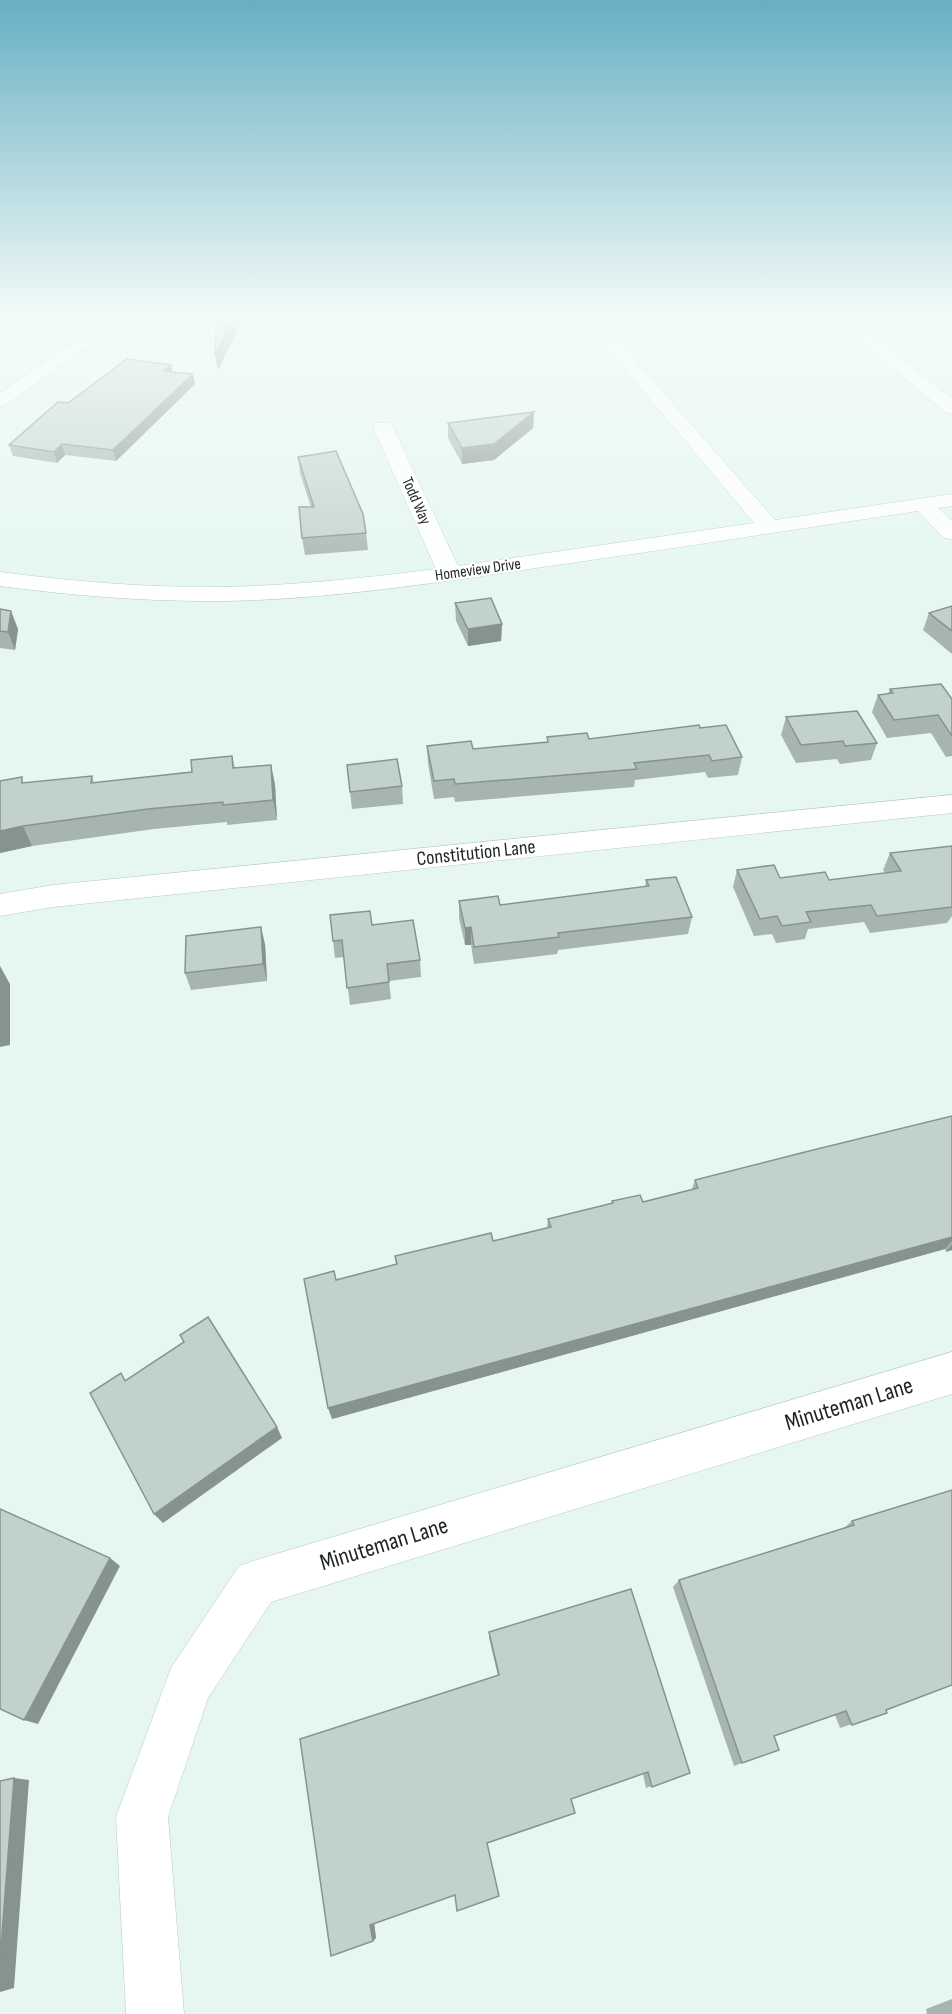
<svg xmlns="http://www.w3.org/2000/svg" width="952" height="2014" font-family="'Sofia Sans Condensed',sans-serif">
<rect width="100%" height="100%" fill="#e5f7f0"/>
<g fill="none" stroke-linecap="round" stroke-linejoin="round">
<g stroke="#b9cbc4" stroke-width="1">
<g id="minor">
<polygon points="113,314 132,314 6,405 0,407 0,393"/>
<path d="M 608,314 L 602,320 L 603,323 L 775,520 L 952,494 L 952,506 L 938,508 L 952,521 L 952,539 L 944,538 L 918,511 C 790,530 664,550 536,568 C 434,583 331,599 227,601 C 151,602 75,596 0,586 L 0,572 C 76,582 151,588 227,587 C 297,585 367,578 436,569 L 373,427 L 376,423 L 390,423 L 393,427 L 458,566 L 754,523 L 587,324 L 586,318 L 589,314 Z"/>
<polygon points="828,314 846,314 952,399 952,414 945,412"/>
<polygon points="952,795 952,813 53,907 0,916 0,894 53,885"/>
<polygon points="952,1352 952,1394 271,1602 208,1698 168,1817 184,2014 126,2014 116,1817 171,1668 239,1566 256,1560"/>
</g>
</g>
<use href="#minor" fill="#fff" fill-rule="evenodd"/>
</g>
<g fill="#a6b5af">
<polygon points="172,372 195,384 116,461 65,455 57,463 13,456 9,445 68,403"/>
<polygon points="534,412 533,428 494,460 462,464 448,438 448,423"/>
<polygon points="298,457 366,533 368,550 305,555 302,538 311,507 300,473"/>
<polygon points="455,603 502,624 501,641 468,646 456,621"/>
<polygon points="952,606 952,654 923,630 929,613"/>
<polygon points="0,609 18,629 15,650 0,648"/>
<polygon points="890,689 952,699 952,756 946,757 931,733 887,738 872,712 878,695 888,694"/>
<polygon points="786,717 877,743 871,760 840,764 837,759 796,763 781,735"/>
<polygon points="700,728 742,757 738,775 708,778 705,772 635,780 634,787 455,802 454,797 434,799 428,763 427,746 473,749 547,742 547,737 589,739"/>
<polygon points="232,756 235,768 271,765 275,785 277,820 227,825 227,822 154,829 32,846 0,853 25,783 92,776 94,783 192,772"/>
<polygon points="347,765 402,786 403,804 352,809"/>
<polygon points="952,846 952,916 947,923 870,933 864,922 808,929 805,939 776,943 772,934 754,936 733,887 737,870 780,878 829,880 885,873 883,870 890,853"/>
<polygon points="646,880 692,917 688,934 558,950 557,954 474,964 471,945 465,945 459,918 459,901 500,905 645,887"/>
<polygon points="372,925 420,960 421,977 389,981 391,999 350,1005 344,957 335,958 333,941"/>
<polygon points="265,944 267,981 191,990 185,973"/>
<polygon points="952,1116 952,1250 946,1252 945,1249 332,1419 336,1280 396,1264 395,1256 493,1241 547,1228 548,1219 612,1204 612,1201 643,1202 692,1189 695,1180"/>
<polygon points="952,1490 886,1710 887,1713 840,1728 835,1715 774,1736 742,1763 734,1766 673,1587 679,1580 844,1528 852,1521"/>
<polygon points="489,1632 690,1773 646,1788 643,1774 571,1799 487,1843 455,1895 374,1923 376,1938 373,1941 331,1956 498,1676 489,1638"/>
<polygon points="952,1999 952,2014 927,2014 926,2009"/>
</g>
<g fill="#87938f">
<polygon points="235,314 245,314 218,370 215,355"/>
<polygon points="171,365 173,375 164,371"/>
<polygon points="193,374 195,384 116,461 113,450"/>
<polygon points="534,412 533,428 494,460 462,464 462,448"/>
<polygon points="62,444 65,455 57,463 54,452"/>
<polygon points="11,611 18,629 15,650 8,632"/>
<polygon points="502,624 501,641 468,646 468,629"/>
<polygon points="271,765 275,785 277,820 273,800"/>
<polygon points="23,826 32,846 0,853 0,831"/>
<polygon points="261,927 265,944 267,981 263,964"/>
<polygon points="471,927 471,945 465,945 465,928"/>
<polygon points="0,966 10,984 10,1045 0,1047"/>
<polygon points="952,1237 952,1241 945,1249 332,1419 328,1408"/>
<polygon points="952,1244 952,1250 946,1252"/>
<polygon points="277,1427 282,1438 163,1523 154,1514"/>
<polygon points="110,1558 120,1566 38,1724 24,1720"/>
<polygon points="14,1778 29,1780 14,1988 0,1992 0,1960"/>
<polygon points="374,1922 376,1938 373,1941 370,1925"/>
</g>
<g fill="#c1d2cc" stroke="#87938f" stroke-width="1.5">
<polygon points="217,314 235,314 215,355"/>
<polygon points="127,359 171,365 164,371 193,374 113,450 62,444 54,452 9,445 58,402 68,403"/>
<polygon points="534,412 494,444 462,448 448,423"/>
<polygon points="336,451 363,514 366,533 302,538 299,507 314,507 298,457"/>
<polygon points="491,598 502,624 468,629 455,603"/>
<polygon points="952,606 952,631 929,613"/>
<polygon points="0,609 11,611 8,632 0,631"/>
<polygon points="941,684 952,699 952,736 938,715 894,720 878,695 893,693 890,689"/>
<polygon points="857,711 877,743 845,746 843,741 801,745 786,717"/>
<polygon points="699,725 700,728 726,725 742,757 712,761 709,755 634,763 637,769 455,784 454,779 434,781 427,746 471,741 473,749 548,742 547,737 587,733 589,739"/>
<polygon points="232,756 233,768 271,765 273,800 223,805 223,802 148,809 23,826 0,831 0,781 22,777 22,783 92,776 91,783 192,772 191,760"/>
<polygon points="397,759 402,786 350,792 347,765"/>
<polygon points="952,846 952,907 877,916 871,905 806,912 811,922 782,926 777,916 760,919 737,870 774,865 780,878 825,872 829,880 901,871 890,853"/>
<polygon points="676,877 692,917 558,933 559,937 474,947 471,927 465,928 459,901 498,896 500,905 649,886 646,880"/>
<polygon points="370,911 372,925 413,920 420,960 387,964 389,982 347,988 342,940 333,941 330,915"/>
<polygon points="261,927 263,964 185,973 186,936"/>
<polygon points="952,1116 952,1237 328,1408 304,1279 334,1271 336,1280 397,1264 395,1256 491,1233 493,1241 551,1227 548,1219 613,1203 612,1201 640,1195 643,1202 698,1188 695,1180 805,1152"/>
<polygon points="208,1317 277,1427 154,1514 90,1393 121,1373 125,1381 184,1342 180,1335"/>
<polygon points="952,1490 952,1685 886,1710 887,1713 852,1725 846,1711 774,1736 779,1750 742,1763 679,1580 854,1525 852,1521"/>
<polygon points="0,1509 110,1558 24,1720 0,1709"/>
<polygon points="631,1589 690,1773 652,1787 648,1772 571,1799 575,1813 487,1843 499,1896 457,1911 455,1895 370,1925 373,1941 331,1956 300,1739 499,1675 489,1632"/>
<polygon points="14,1778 0,1960 0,1781"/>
</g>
<linearGradient id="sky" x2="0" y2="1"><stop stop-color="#67afc3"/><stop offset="0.53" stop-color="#f3fbf8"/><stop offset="1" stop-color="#f3fbf8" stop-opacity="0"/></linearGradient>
<rect width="952" height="596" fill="url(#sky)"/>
<g text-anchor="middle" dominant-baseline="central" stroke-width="4.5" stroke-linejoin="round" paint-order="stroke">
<g font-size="16" fill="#1d2421" stroke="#fff">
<text transform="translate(416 501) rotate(66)">Todd Way</text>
<text transform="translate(478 570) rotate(-8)">Homeview Drive</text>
</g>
<g font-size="20" fill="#1d2421" stroke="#fff">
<text transform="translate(476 853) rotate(-6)">Constitution Lane</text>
</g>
<g font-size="24" fill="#1d2421" stroke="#fff">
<text transform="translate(849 1404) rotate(-17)">Minuteman Lane</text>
<text transform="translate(384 1544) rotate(-17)">Minuteman Lane</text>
</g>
</g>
</svg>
